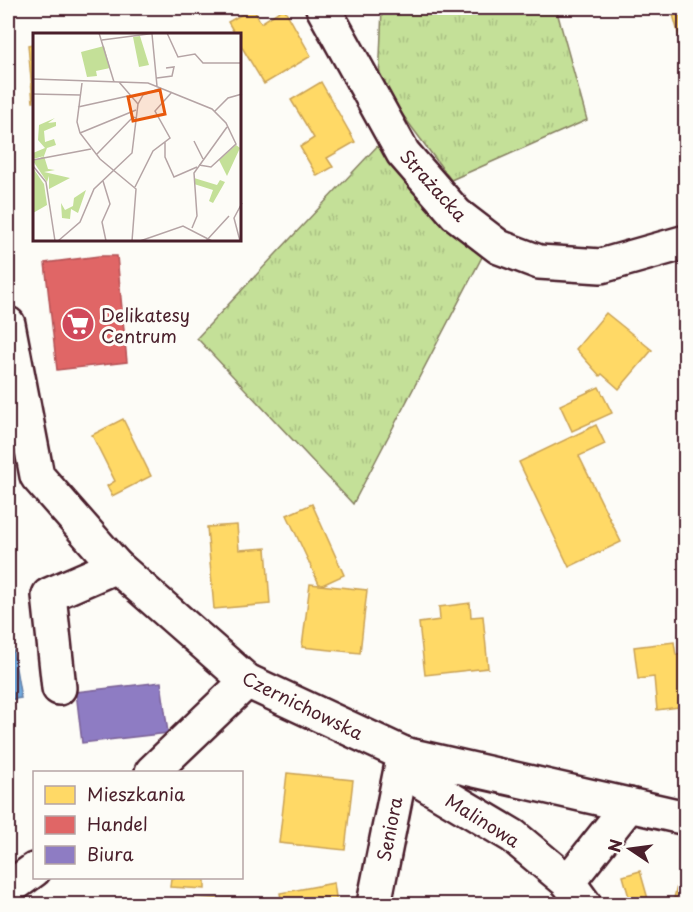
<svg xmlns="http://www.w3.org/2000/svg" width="693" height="912" font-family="'Playpen Sans',sans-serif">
<defs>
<pattern id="grass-tufts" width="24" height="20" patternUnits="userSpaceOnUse" patternTransform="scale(1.5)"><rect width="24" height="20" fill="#c4e098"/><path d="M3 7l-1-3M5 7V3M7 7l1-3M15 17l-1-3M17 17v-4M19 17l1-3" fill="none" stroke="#aac083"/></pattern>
</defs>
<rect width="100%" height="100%" fill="#fdfcf7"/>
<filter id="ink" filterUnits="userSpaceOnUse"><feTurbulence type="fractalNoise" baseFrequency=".0167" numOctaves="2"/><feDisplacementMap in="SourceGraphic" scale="12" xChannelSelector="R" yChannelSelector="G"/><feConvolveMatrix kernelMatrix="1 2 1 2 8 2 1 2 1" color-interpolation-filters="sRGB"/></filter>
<g filter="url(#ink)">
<g fill="url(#grass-tufts)" stroke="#878062" stroke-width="1.5">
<polygon points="382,8 556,8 587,120 451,180 379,83"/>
<polygon points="382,141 483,255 353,504 197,338"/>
</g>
<g fill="#ffd966" stroke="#c9a154" stroke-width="1.5">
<polygon points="253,8 261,23 284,8 311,56 264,84 240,44 240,34 235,34 228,22"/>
<polygon points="686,8 686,61 672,11"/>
<polygon points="34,44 34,102 33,102 28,45"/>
<polygon points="321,82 355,142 327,158 333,167 317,176 300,147 314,138 291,100"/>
<polygon points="606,313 652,350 619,389 602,374 600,376 576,349"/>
<polygon points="599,387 612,413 572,431 560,405"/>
<polygon points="123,419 151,476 112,496 107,486 115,481 92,435"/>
<polygon points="596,425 605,444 579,456 621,542 569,567 519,462"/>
<polygon points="312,504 344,575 320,586 287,515"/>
<polygon points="237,525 239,550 266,548 270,604 214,609 207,527"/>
<polygon points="310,584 367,590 360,653 302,647"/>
<polygon points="470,603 471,617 483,616 488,668 425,675 419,623 440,620 439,607"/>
<polygon points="674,642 676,655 686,654 686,706 657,710 654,677 638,679 634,647"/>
<polygon points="287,773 353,780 345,850 279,843"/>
<polygon points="684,860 686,860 686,901 674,898"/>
<polygon points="640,871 648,899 631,904 623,876"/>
<polygon points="171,878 205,878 205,889 170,887"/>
<polygon points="334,883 337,904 282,904 280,893"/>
<polygon points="230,898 231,904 180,904 179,901"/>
</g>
<polygon fill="#e06666" stroke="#b35154" stroke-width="1.5" points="99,256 117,256 127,362 57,370 45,263"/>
<polygon fill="#8e7cc3" stroke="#7a6095" stroke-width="1.5" points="161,682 168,733 82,743 76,692"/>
<polygon fill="#6fa8dc" stroke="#647fa7" stroke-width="1.5" points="8,621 21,698 8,700"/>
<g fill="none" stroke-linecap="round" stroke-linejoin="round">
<g stroke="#4a1f2b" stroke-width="38">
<g id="minor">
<polyline points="323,8 403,153 456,214 499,247 539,262 601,266 686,242"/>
<polyline points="8,324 37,476 116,566 247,681 404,754 686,818"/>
<polyline points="59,688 49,595 116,566"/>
<polyline points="404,754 422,782 513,836 568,882"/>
<polyline points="152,772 247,681"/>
<polyline points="8,889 34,870"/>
<polyline points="374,904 404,754"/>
<polyline points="584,904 568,882 629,805"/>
</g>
</g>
<use href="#minor" stroke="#fdfcf7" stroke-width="33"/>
</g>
</g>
<defs>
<g id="supermarket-disc" transform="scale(1.725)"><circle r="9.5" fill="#d1495b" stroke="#fdfcf7"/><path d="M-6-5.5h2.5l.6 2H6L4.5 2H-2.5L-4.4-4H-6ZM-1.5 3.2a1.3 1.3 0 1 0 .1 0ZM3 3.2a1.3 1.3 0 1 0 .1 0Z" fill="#fff"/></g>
</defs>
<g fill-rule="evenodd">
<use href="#supermarket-disc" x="78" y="324"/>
</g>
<g text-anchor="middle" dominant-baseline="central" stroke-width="6" stroke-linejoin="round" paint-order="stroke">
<g font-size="18" fill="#4a1f2b" stroke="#fdfcf7">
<text transform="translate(434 185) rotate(48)">Strażacka</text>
<text transform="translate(303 705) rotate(26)">Czernichowska</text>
<text transform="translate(483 820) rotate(32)">Malinowa</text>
<text transform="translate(389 829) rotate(-79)">Seniora</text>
</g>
<g font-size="18" fill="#4a1f2b" stroke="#fdfcf7" text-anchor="start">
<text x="101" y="314">Delikatesy<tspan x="101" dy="21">Centrum</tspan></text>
</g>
</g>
<g transform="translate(33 33)">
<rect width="208" height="208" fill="#fdfcf7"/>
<path d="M 107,3 L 116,32 L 106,34 L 100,4 ZM 71,13 L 77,35 L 63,38 L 64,43 L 54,44 L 48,19 ZM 22,85 L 15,90 L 23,89 L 23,93 L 11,98 L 12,109 L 21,106 L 23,112 L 14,115 L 11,123 L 15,136 L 22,137 L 11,139 L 37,145 L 16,156 L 16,143 L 14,149 L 0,128 L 11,123 L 0,126 L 0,120 L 12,115 L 5,107 L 6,92 ZM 203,112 L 207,115 L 194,143 L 186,127 ZM 0,135 L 11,151 L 17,192 L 14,172 L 0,180 ZM 161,145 L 184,152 L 187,147 L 192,149 L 180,170 L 176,168 L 180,157 L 161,151 ZM 53,157 L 45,180 L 38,176 L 37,186 L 29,185 L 28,170 L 32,177 L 40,173 L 41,165 Z" fill="#c4e098"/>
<path fill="none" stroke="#b5a4a5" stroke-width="1.5" d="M 34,0 L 57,0M 66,0 L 81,49M 134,0 L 145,24 L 162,21 L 170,30 L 209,30M 119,1 L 124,53M 69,7 L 123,0M 124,45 L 139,43 L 141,34 L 133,35M 0,46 L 115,50 L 179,76 L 193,90 L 203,111 L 178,134 L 166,132M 86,49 L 105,71M 49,50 L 44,89 L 47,100 L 67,126 L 103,156 L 99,208M 0,61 L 47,62M 45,74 L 95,63M 182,78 L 195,65 L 209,61M 47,100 L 103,77M 161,108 L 170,126M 132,109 L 132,124 L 141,144 L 164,134M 63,122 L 100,84 L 103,85M 0,127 L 58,116M 0,133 L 13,149 L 22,208M 70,148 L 77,171 L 69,189 L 73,208M 102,154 L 120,118 L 137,105 L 122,78 L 139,59M 159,195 L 164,183 L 161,140 L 194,94M 25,208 L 47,189 L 61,156 L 99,120 L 105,71 L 110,62 L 128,55M 107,208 L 150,193 L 179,208M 173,208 L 196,183M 207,208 L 201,185 L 209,170"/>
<path fill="#e8590c" fill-opacity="0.15" stroke="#e8590c" stroke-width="3" d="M 127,57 L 132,81 L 100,88 L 95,64 Z"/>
<rect width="208" height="208" fill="none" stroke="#4a1f2b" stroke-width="3"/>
</g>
<rect width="693" height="912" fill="none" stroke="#fdfcf7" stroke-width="30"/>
<rect x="15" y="15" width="663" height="882" fill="none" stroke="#4a1f2b" stroke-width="2" filter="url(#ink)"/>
<rect x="33" y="771" width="210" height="108" fill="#fdfcf7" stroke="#b5a4a5" stroke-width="1.5"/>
<rect x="45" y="786" width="30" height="18" fill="#ffd966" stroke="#b5a4a5" stroke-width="1.5"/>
<text x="87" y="801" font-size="18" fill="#4a1f2b">Mieszkania</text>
<rect x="45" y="816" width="30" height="18" fill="#e06666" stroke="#b5a4a5" stroke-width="1.5"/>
<text x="87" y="831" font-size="18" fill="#4a1f2b">Handel</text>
<rect x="45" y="846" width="30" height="18" fill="#8e7cc3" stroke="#b5a4a5" stroke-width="1.5"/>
<text x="87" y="861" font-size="18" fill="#4a1f2b">Biura</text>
<g transform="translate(630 849) rotate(283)" stroke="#fdfcf7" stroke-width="4.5" paint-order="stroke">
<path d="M0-4.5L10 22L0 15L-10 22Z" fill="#4a1f2b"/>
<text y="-9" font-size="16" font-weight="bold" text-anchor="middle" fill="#4a1f2b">N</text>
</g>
</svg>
